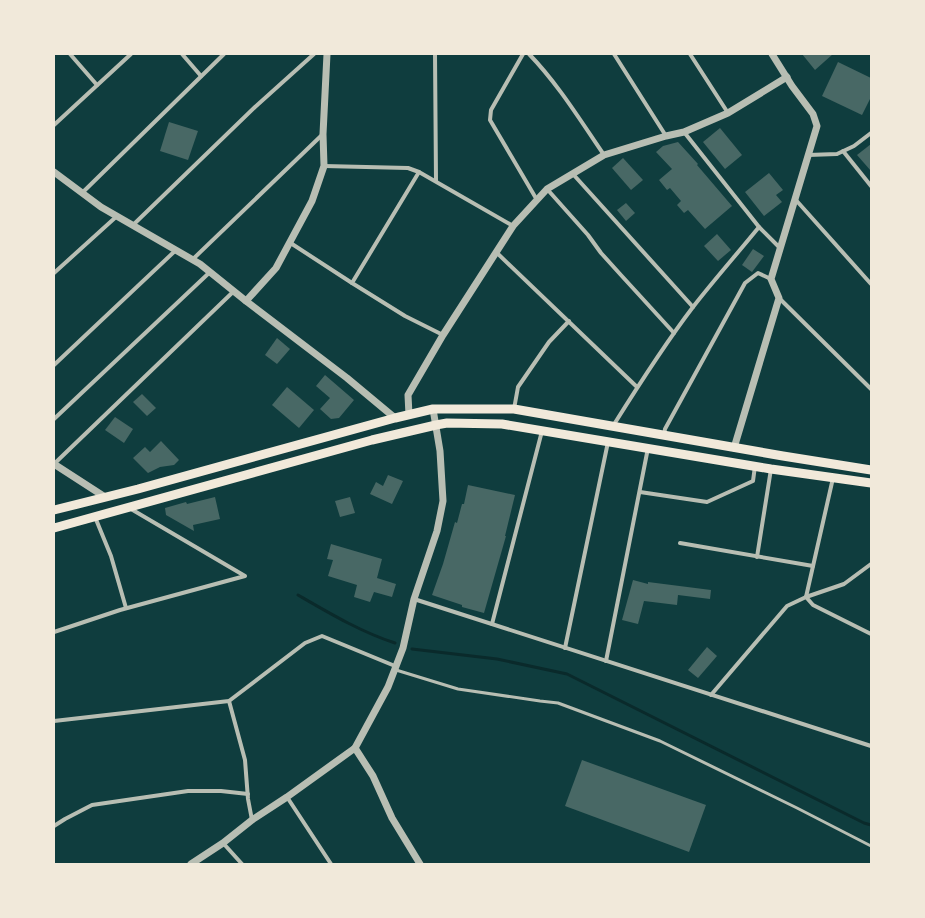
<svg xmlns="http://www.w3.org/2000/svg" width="925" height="918" font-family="'Playfair Display',serif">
<rect width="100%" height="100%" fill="#0f3d3e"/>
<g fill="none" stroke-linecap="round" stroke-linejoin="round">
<g stroke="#0a2a2b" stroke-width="3">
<path d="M 298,595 C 329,613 361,632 395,643"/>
<polyline points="412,649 497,659 567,674 864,823 871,825"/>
</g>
</g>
<g fill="#486865">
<polygon points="802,54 833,54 815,70"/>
<polygon points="838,62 871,78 871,97 862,115 822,96"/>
<polygon points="169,122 198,131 188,160 160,151"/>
<polygon points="720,128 742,155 725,169 703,142"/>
<polygon points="678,142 698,164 697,165 732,206 705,229 688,210 684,213 677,205 681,201 670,188 667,190 659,180 672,169 656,152 663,146"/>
<polygon points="871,144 871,171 857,155"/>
<polygon points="623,158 643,180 631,190 612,168"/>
<polygon points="769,173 783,190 776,195 782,202 764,216 745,192"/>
<polygon points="626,203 635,213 626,221 617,210"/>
<polygon points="717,234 731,250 718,261 704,246"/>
<polygon points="753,249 764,256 752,272 742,265"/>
<polygon points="277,338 290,349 277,364 265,355"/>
<polygon points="325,375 354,400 339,418 331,419 320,409 330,398 316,386"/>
<polygon points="287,387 314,410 299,428 272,405"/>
<polygon points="142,394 156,408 147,416 133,402"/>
<polygon points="115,417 133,429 124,443 105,430"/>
<polygon points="161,441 179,460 174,465 160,467 148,473 133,458 145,447 150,452"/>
<polygon points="388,475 403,481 392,504 370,494 376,482 383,486"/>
<polygon points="468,485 515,495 505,536 506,536 484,613 462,607 462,605 432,595 443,564 455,522 457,523 462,504 464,504"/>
<polygon points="215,497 220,519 193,525 194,531 166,515 165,508 186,502 187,504"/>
<polygon points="350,497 355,513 340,517 335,501"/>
<polygon points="331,544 382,559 377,578 396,584 392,597 374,592 370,602 354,597 357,585 328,576 333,560 327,559"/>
<polygon points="633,580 648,584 648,582 711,590 710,599 678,595 677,605 644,601 638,624 622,620"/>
<polygon points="707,647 717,656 698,678 688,670"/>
<polygon points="582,760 706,805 689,852 565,806"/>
</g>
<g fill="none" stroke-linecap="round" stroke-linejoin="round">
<polyline stroke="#b8beb3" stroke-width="3" points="396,670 458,689 540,701 558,703 660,741 797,808 871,846"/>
<g stroke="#b8beb3" stroke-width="4">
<polyline points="70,54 97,85"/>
<polyline points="182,54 201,76"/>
<polyline points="435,54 436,181"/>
<polyline points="523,54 491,110 490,120 537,200"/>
<path d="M 529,54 C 558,84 580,120 604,155"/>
<polyline points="614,54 666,136"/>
<polyline points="690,54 728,113"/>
<polyline points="54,125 131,54"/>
<polyline points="684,132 759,227"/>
<polyline points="843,151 871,186"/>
<polyline points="808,155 837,154 854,146 871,133"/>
<polyline points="324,166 408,168 419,172 513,226"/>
<polyline points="419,172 352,283 405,316 443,335"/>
<polyline points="572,173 693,307"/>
<polyline points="547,189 588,235 601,253 620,274 674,333"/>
<polyline points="82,193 224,54"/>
<polyline points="795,199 871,284"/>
<polyline points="133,225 255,107 314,54"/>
<polyline points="289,242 352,283"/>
<polyline points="496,252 637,387"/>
<polyline points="192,260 323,134"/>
<polyline points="54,273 117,216"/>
<polyline points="779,298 871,389"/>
<polyline points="54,365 176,250"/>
<polyline points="514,409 518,387 549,342 569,321"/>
<polyline points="54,419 210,272"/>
<path d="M 613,426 C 638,386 664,345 693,307 C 714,280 737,254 759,227 L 780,248"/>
<polyline points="664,435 665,429 745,283 758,273 771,279"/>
<polyline points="54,464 234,291"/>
<polyline points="640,492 707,502 753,481 755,466"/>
<polyline points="95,517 111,556 126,608"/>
<polyline points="680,543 813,566"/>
<polyline points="757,557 771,469"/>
<polyline points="806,597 833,478"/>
<polyline points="806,597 813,605 871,634"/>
<polyline points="414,599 871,746"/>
<polyline points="492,624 542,431"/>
<polyline points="54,632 120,610 245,576 131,509"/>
<polyline points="565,648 608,442"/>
<polyline points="606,661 648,448"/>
<polyline points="711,695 787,606 806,597 844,584 871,564"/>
<polyline points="229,701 245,760 248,799 252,820"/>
<polyline points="54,721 229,701 305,643 322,636 395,666 395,668"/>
<polyline points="287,797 331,864"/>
<polyline points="54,826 65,819 92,805 188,791 221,791 248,794"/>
<polyline points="223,843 242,864"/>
</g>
<g stroke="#b8beb3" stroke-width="7">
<polyline points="54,172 101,207 200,264 246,301 347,378 395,418"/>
<polyline points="246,301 276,268 312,201 324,166 323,134 327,54"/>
<polyline points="409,415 408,395 443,335 513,226 547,189 604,155 666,136 684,132 728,113 787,77"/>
<polyline points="734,448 779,298 771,279 817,126 813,114 792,86 772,54"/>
<polyline points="54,464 105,497"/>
<polyline points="355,748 373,776 392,818 420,864"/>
<polyline points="191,864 223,843 252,820 287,797 355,748 388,687 403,648 414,599 437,531 443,501 440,451 433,409"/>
</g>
<g stroke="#f1e9da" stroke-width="9">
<polyline points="54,510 138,489 395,418 433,409 514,409 783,456 871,470"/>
<polyline points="54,528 372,440 436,425 447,423 502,424 771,469 871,483"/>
</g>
</g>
<rect width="925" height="918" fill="none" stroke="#f1e9da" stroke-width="110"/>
</svg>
